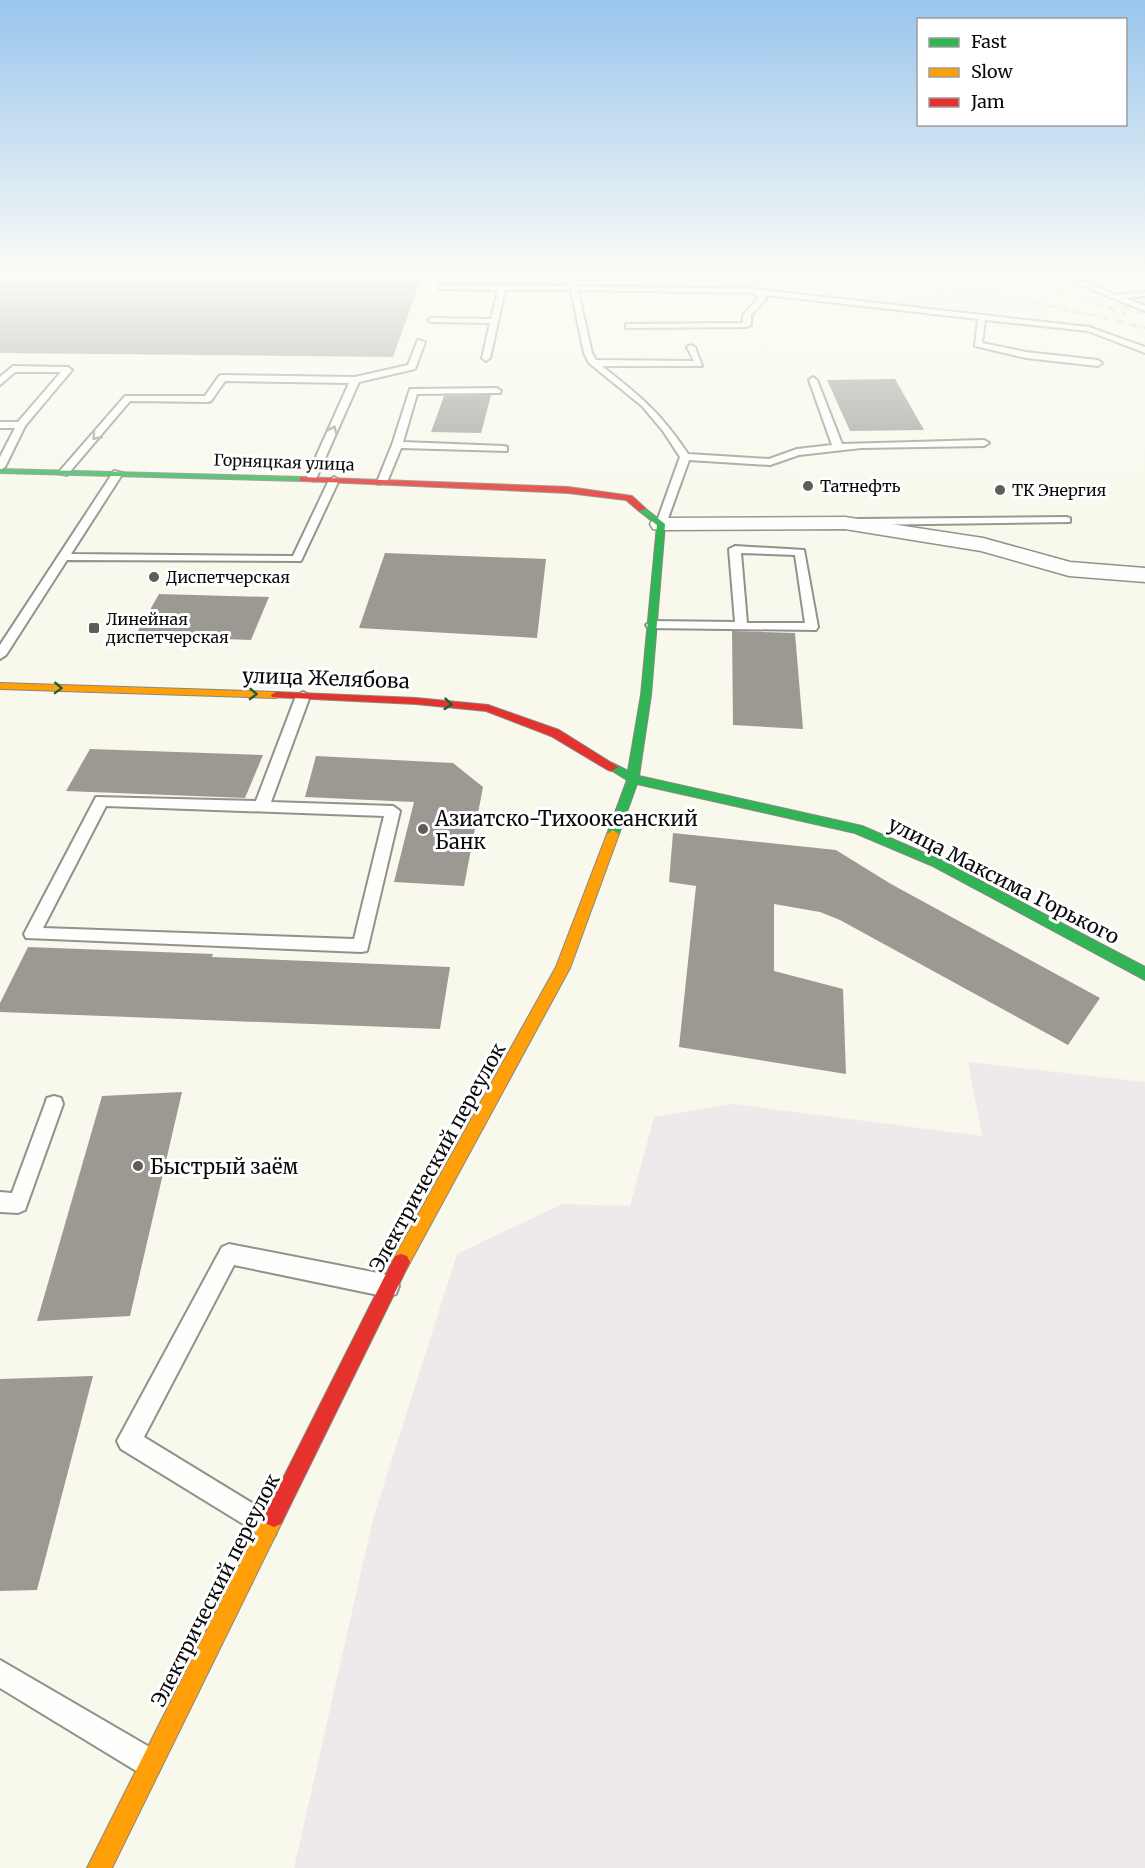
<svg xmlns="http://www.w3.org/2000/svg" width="1145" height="1868" font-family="Merriweather,serif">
<rect width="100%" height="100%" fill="#f9f8ec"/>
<g fill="#f0e9eb">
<polygon points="581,276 1036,276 1050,317"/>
<polygon points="1077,276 1145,276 1145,303"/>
<polygon points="968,1062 1145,1082 1145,1868 294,1868 373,1519 457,1254 562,1204 630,1206 654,1117 733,1104 982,1136"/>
</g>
<g fill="#9c9993">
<polygon points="0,276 422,276 393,357 0,353"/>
<polygon points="895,379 924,430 850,431 827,380"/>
<polygon points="491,395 481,433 431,432 444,396"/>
<polygon points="385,553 546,559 537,638 359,628"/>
<polygon points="159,594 269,597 251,640 135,636"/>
<polygon points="732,631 795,633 803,729 733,725"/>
<polygon points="90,749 263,755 245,798 66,791"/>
<polygon points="316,756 453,763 483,787 464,886 394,882 414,802 305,797"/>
<polygon points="673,833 836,850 891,884 1100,998 1068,1045 840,920 820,912 774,904 774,971 843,989 846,1074 679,1047 696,886 669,882"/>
<polygon points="28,947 213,954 212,957 450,967 440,1029 0,1012 0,1003"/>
<polygon points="182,1092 130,1316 37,1321 102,1096"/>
<polygon points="93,1376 37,1590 0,1591 0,1379"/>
</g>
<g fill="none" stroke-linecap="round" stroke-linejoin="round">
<g stroke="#92918c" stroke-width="4">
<g id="lane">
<path d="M 563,276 L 570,276 L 576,286 L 754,289 L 1089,327 L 1145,347 L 1145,353 L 1088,331 L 985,320 L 982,343 L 1026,352 L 1098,360 L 1102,363 L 1098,366 L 1026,358 L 975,346 L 978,319 L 766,295 L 766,299 L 751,315 L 751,325 L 747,327 L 629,328 L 626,328 L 626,324 L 743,323 L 743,315 L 759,297 L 754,293 L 578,290 L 592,353 L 596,360 L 694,361 L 687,347 L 691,345 L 695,347 L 702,366 L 602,366 C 640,396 661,413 688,454 L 769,459 L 797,449 L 832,445 L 809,380 L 813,377 L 817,380 L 842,444 L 984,440 L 989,443 L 984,446 L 861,448 L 799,455 L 770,465 L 689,460 L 666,524 L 661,527 L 656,524 L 680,457 L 663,431 L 642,406 L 589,363 L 584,353 L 571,290 L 505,290 L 490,358 L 486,361 L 482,358 L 490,323 L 432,322 L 428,320 L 432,318 L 491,319 L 498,290 L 442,289 L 439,289 L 439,285 L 568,286 Z"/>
<polygon points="1058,276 1069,276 1116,295 1145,292 1145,296 1125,298 1145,306 1145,311"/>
<polygon points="418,340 425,342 415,369 359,382 315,481 306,479 349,383 225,381 211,401 208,402 130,401 67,475 58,473 125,396 205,396 219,376 222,375 355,377 408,365"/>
<polygon points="13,366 68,367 72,370 25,426 5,467 0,470 0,457 15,428 0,428 0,422 18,422 61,372 15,372 0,385 0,377"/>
<polygon points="497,388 501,391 500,393 417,394 403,442 504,446 507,447 507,451 401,448 387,482 378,484 377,482 392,445 410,389"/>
<polygon points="114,471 123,473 71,554 293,556 329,480 334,477 339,480 301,561 67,560 6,655 0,659 0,645"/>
<polygon points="1066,517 1070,518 1070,522 858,525 853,522 858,519"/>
<path d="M 735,546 L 804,550 L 818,627 L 816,630 L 648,628 L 646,625 L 652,621 L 735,622 L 729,549 ZM 741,553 L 795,555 L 805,623 L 747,623 Z"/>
<path d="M 303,692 L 310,696 L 271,802 L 393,806 L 400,811 L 367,951 L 361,952 L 26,938 L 24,934 L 96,797 L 256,801 L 296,696 ZM 106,806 L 384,816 L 354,939 L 43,928 Z"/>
<polygon points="54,1096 61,1098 63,1104 25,1210 18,1213 0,1212 0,1192 12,1193 45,1104 47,1098"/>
<polygon points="229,1244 388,1275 396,1278 399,1286 396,1294 388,1297 234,1265 144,1437 275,1517 278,1526 275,1535 266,1538 121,1449 117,1441 222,1247"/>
<polygon points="0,1660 158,1752 162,1762 158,1772 148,1776 138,1772 0,1688"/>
</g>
</g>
<g stroke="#92918c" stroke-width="3">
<polygon id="street" points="845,517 983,538 1070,562 1145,568 1145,582 1069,576 981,551 845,529 661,530 653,529 650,524 653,519 661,518"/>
</g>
<g stroke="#888882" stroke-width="2">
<g id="fast">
<polygon points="0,469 303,477 307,479 303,481 0,473"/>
<polygon points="642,506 665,524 651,695 639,776 862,826 941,860 1145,967 1145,980 933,866 855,833 637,784 619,834 613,838 609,837 607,834 627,780 606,767 612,763 628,771 641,695 657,525 639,511 639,507"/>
</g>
</g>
<g stroke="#888882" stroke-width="2">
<g id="slow">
<polygon points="0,683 276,692 281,695 276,698 0,689"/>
<polygon points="613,830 619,834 570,968 407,1268 401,1270 395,1268 392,1262 395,1256 556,967 607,834"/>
<polygon points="274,1507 281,1510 284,1517 281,1524 112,1868 87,1868 267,1510"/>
</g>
</g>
<g stroke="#888882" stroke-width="2">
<g id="jam">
<polygon points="300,477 568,487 632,496 646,509 639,511 626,500 568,493 303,481 300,481"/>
<polygon points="276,692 416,698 488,705 559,730 618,767 612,771 608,770 551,736 486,711 416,704 272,697 271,695"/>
<polygon points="401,1254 407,1256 410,1262 407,1268 281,1524 274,1527 267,1524 264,1517 267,1510 395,1256"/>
</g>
</g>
<use href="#lane" fill="#fefefc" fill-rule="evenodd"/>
<use href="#street" fill="#fefefc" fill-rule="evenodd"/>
<use href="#fast" fill="#30b455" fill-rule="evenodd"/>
<use href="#slow" fill="#ff9f0a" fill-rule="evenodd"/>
<use href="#jam" fill="#e5322d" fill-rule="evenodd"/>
<g stroke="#d6c3c1" stroke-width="3">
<g id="rail">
<path d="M 833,276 C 939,285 1042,301 1145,328"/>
<polyline points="1023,276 1125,314"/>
<polyline points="1117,304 1145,315"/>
</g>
</g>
<use href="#rail" stroke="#fff" stroke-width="2" stroke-dasharray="7" stroke-linecap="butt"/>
</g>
<defs><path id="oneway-chevron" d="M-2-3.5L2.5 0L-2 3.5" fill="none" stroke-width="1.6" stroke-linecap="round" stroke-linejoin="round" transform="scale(1.5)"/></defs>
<g stroke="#9c9c9b">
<use href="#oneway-chevron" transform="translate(333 430) rotate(-66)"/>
<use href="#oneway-chevron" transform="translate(96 436) rotate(132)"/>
</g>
<g stroke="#1d5f30">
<use href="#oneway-chevron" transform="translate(58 688) rotate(2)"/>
<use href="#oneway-chevron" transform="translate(253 694) rotate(2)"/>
<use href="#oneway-chevron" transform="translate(448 704) rotate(5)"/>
</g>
<linearGradient id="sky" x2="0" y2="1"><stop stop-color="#98c5ed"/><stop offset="0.51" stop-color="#fcfcf6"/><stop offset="1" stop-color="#fcfcf6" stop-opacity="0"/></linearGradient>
<rect width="1145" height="538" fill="url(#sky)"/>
<g fill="#5e5d59" stroke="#fff" stroke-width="2">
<circle cx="808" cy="486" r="6"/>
<circle cx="1000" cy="490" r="6"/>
<circle cx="154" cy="577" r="6"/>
<rect x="88" y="622" width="12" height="12" rx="3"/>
<circle cx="423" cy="829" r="6"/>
<circle cx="138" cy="1166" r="6"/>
</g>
<g text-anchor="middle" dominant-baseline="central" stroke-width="6" stroke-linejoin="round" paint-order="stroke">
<g font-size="16" fill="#0a0a0a" stroke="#fff">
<text transform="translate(284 462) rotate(2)">Горняцкая улица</text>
</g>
<g font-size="16" fill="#0a0a0a" stroke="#fff" text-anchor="start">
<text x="820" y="486">Татнефть</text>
<text x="1012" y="490">ТК Энергия</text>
<text x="166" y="577">Диспетчерская</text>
<text x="106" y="619">Линейная<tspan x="106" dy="18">диспетчерская</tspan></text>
</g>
<g font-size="20" fill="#0a0a0a" stroke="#fff">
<text transform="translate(326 678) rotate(2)">улица Желябова</text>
<text transform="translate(1004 880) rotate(27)">улица Максима Горького</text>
<text transform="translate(437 1157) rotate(-61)">Электрический переулок</text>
<text transform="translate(215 1590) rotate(-63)">Электрический переулок</text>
</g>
<g font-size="20" fill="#0a0a0a" stroke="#fff" text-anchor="start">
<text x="435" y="818">Азиатско-Тихоокеанский<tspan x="435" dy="23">Банк</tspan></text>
<text x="150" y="1166">Быстрый заём</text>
</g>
</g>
<rect x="917" y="18" width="210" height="108" fill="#ffffff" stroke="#9d9d9d" stroke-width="1.5"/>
<rect x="929" y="38" width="30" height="9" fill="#30b455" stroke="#9d9d9d" stroke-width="1.5"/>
<text x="971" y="48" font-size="18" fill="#0a0a0a">Fast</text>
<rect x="929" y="68" width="30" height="9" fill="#ff9f0a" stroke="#9d9d9d" stroke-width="1.5"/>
<text x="971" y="78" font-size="18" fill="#0a0a0a">Slow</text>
<rect x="929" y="98" width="30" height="9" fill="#e5322d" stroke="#9d9d9d" stroke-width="1.5"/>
<text x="971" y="108" font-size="18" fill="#0a0a0a">Jam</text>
</svg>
